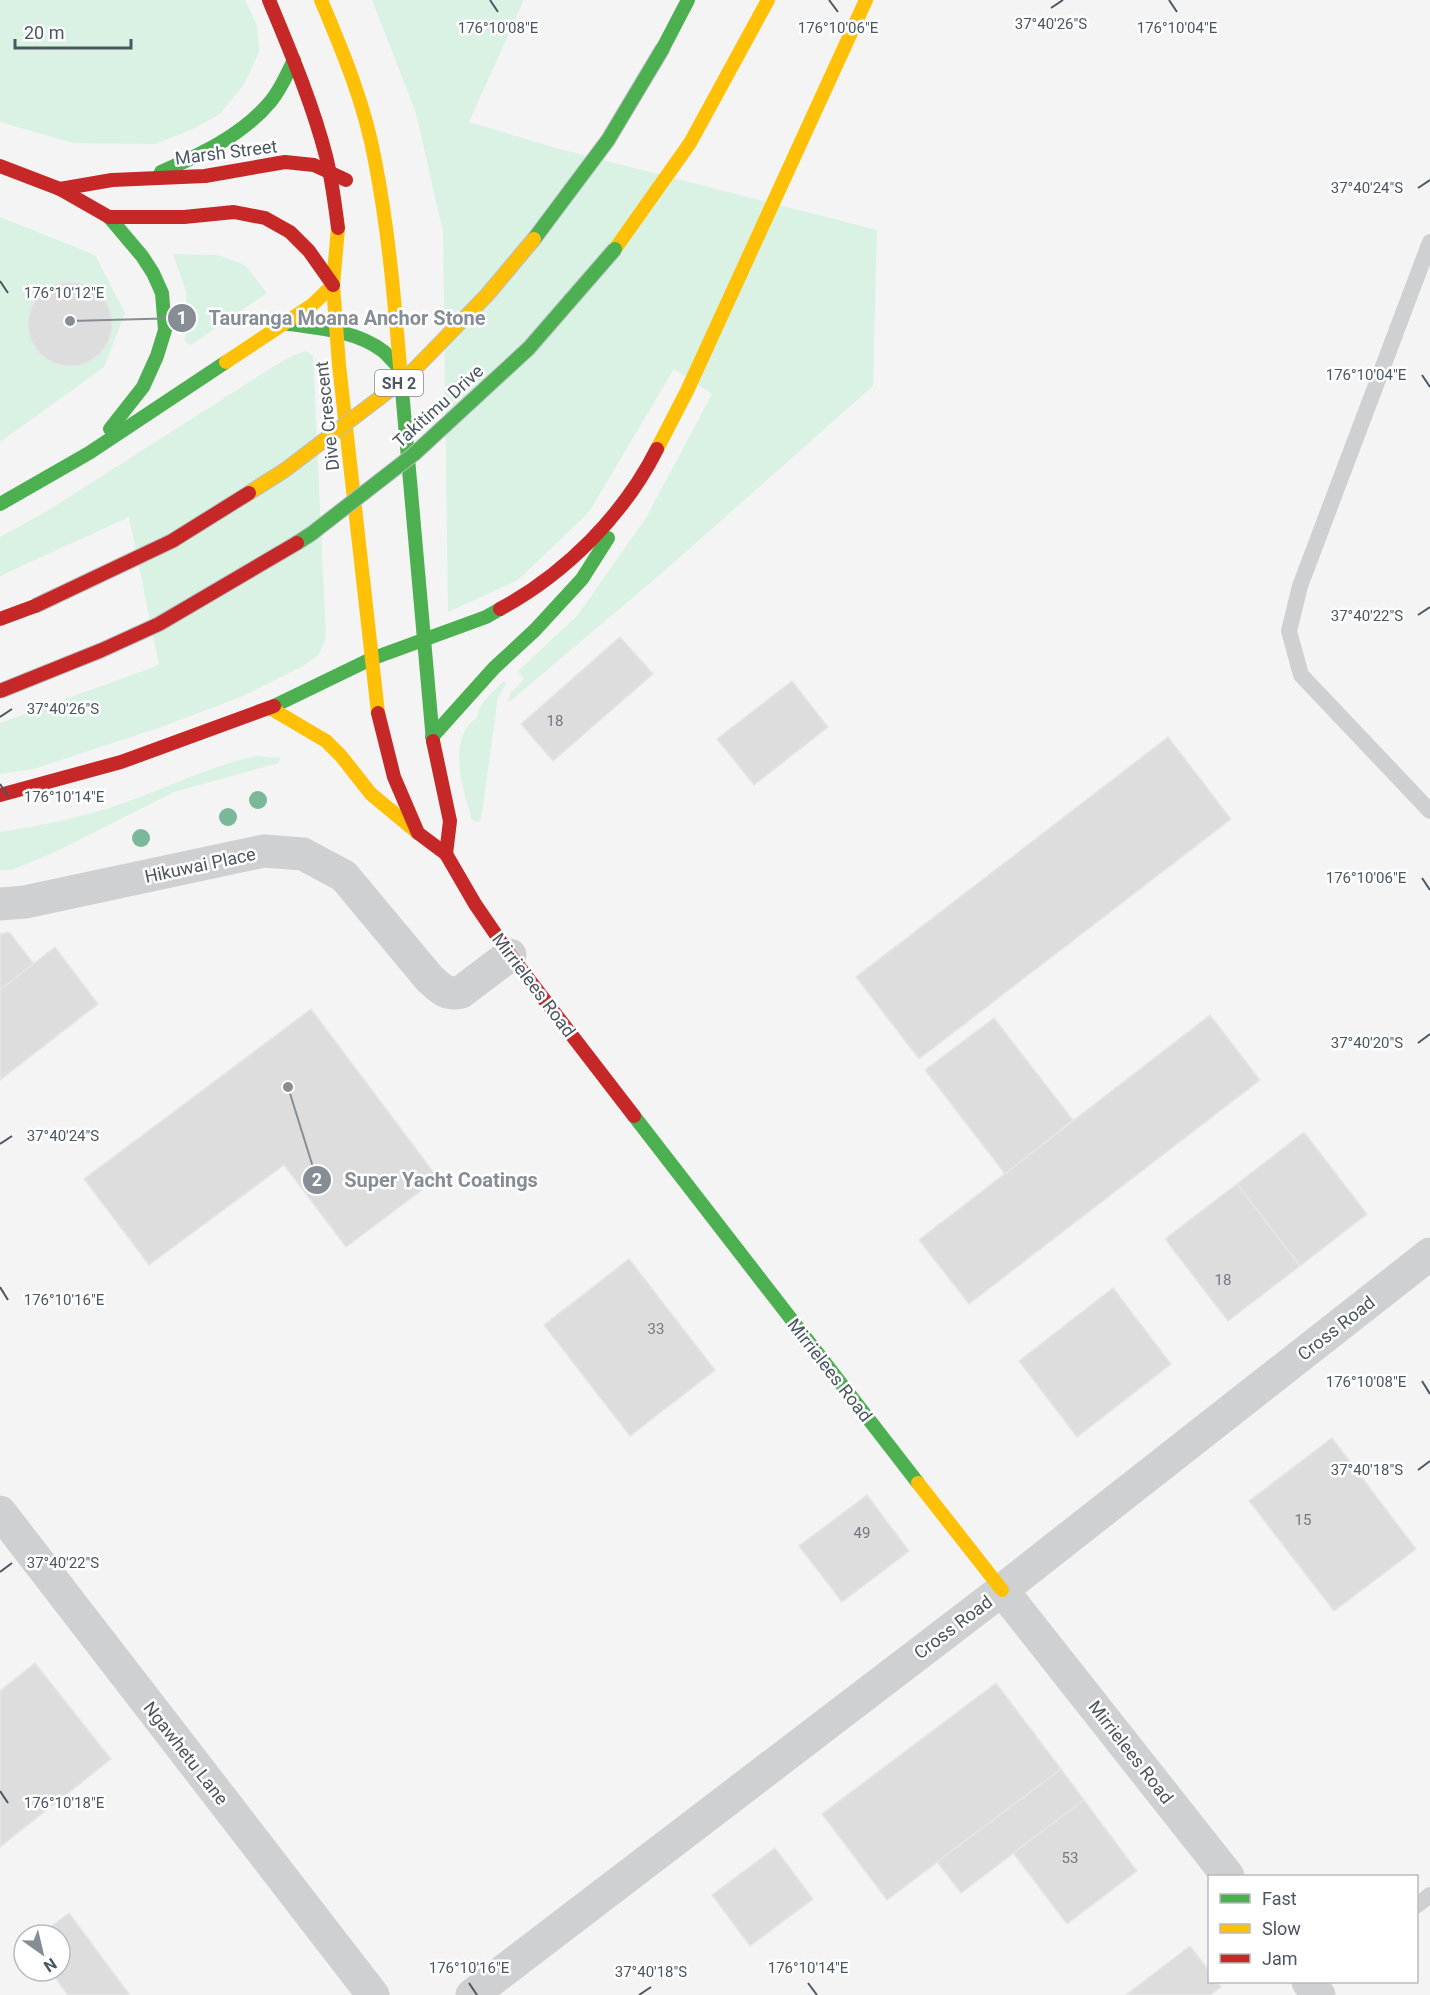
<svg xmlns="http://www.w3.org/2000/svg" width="1430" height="1995" font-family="Roboto,sans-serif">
<rect width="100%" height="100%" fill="#f4f4f4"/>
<g fill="#d9f2e3">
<polygon points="0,0 245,0 257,25 259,52 245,83 220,114 193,129 155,144 73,143 0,122"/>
<polygon points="372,0 524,0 469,122 552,147 877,230 873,386 663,572 508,703 510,694 524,679 518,671 577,616 646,518 712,394 674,369 589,512 518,580 448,612 443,232 416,113"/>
<polygon points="0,217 95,255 125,313 104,367 0,442"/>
<polygon points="173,254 218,255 245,265 267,293 191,345 185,341 187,323 186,291"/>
<polygon points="305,351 313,355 326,638 319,654 303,666 243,696 164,726 34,769 0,774 0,723 159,665 129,517 0,576 0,537 47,511 284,360"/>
<path d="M 504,681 L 506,684 L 498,697 L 481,820 L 477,822 L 472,820 C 464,791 449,752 469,724 C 471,722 474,721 476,718 C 478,716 478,712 479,709 C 484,699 496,689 504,681 Z"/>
<path d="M 256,756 L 281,758 L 278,763 L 174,792 L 57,851 L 12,870 L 0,870 L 0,832 C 40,826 83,817 121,804 C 167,788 209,766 256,756 Z"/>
</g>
<g fill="#ddddde" stroke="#e5e6e7" stroke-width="1.5">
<circle cx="70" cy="324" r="42"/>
<polygon points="620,637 653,674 553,761 521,724"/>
<polygon points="792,681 828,727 754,785 717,739"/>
<polygon points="1168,737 1231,819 919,1059 856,977"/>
<polygon points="9,932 34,964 0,990 0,934"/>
<polygon points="55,947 98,1004 0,1080 0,990"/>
<polygon points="311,1009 438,1178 346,1247 284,1165 149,1265 84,1179"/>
<polygon points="1210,1015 1260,1080 969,1304 919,1240"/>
<polygon points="994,1018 1073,1120 1005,1174 925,1070"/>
<polygon points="1304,1132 1367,1214 1300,1266 1237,1184"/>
<polygon points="1237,1184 1300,1266 1228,1321 1165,1239"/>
<polygon points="629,1259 715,1370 630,1436 544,1325"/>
<polygon points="1113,1288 1171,1364 1077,1437 1019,1361"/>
<polygon points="1332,1438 1416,1549 1334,1611 1249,1501"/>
<polygon points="867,1495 909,1551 842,1602 799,1546"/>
<polygon points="35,1663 111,1759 0,1847 0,1691"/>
<polygon points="996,1683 1061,1769 887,1900 822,1814"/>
<polygon points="1061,1769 1084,1800 961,1893 937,1862"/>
<polygon points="1084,1800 1137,1871 1067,1924 1013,1853"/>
<polygon points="775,1848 813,1899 750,1946 712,1895"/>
<polygon points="69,1913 129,1994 128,1995 68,1995 50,1971 60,1971 60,1935 40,1935"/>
<polygon points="1190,1946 1210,1972 1210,1982 1217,1982 1221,1987 1210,1995 1126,1995"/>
</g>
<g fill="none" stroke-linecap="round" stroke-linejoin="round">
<g stroke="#ced0d2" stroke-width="16">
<polyline points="1430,242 1300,586 1289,631 1301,675 1430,811"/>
<polyline points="1416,1906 1430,1895"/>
</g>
<g stroke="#ced0d2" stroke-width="33">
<path d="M 0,904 L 25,902 L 264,851 L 303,854 L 344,876 L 429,978 C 439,987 446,996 461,992 L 510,955"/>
<polyline points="0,1512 373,1995"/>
<polyline points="1002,1590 1228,1876"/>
<polyline points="1308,1982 1319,1995"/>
<polyline points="472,1995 1002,1590 1430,1254"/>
</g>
<g stroke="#4caf50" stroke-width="14">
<polyline points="663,48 688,0"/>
<path d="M 161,172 C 200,155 243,135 271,101 C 281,89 287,74 294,60"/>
<polyline points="109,217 142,256 153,273 162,293 165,330 157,356 143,387 110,429"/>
<path d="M 283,323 C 316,328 356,330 383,351 C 389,356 394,363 400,368"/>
<polyline points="401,379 433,741"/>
<polyline points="0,504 89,453 226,362"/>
<polyline points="274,706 371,659 486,617 500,609"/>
<polyline points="432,737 494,668 535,630 582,579 608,538"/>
<polyline points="634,1116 918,1483"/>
</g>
<g stroke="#ffc107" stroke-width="14">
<path d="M 321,0 C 343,52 365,105 375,161 C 389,232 395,307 401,379"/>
<polyline points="338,228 333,285 339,365 378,713"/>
<polyline points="615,249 690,143 768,0"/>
<polyline points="226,362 312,305 333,285"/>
<polyline points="657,449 687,391 866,0"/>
<polyline points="270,708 326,741 341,756 371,794 418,833"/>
<polyline points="918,1483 1002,1590"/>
</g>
<g stroke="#c62828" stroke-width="14">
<path d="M 269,0 C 290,51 312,102 326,156 C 332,180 335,204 338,228"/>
<polyline points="0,166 60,189 109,217 184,217 234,212 265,218 290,232 309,251 333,285"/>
<polyline points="60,189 112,180 205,176 285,162 314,165 346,180"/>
<path d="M 500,609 C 565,574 624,515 657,449"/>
<polyline points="0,619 35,606"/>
<polyline points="378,713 394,777 418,833 446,854 475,904 510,955 634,1116"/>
<polyline points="433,741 450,821 446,854"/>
<polyline points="0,795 121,762 274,706"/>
</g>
<g stroke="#b9bec3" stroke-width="16" stroke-linecap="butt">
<g id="fast-bridge">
<polyline points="534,239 608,140 663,48"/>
<polyline points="297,543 311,534 414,454 529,348 615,249"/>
</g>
</g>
<g stroke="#b9bec3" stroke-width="16" stroke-linecap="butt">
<polyline id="slow-bridge" points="249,493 285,470 407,377 487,295 534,239"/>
</g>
<g stroke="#b9bec3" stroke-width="16" stroke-linecap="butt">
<g id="jam-bridge">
<polyline points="35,606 172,541 249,493"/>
<polyline points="0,691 102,650 159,624 297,543"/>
</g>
</g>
<use href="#fast-bridge" stroke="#4caf50" stroke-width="14"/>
<use href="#slow-bridge" stroke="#ffc107" stroke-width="14"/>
<use href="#jam-bridge" stroke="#c62828" stroke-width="14"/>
</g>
<g fill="#7ab899">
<circle cx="258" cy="800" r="9"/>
<circle cx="228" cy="817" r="9"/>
<circle cx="141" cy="838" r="9"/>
</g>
<path fill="none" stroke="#4a5661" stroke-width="2" d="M 490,0 L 498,12M 829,0 L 838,12M 1169,0 L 1177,12M 1051,8 L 1063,0M 1418,188 L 1430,180M 0,281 L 8,293M 1422,375 L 1430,387M 1418,615 L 1430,607M 0,717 L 12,709M 0,784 L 8,796M 1422,878 L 1430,890M 1418,1043 L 1430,1034M 0,1144 L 12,1136M 0,1287 L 8,1300M 1422,1381 L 1430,1394M 1418,1470 L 1430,1461M 0,1572 L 12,1563M 0,1791 L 8,1803M 469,1983 L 477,1995M 808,1983 L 817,1995M 639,1995 L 651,1987"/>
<g text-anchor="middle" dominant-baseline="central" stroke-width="5" stroke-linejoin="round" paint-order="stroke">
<g font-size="15" fill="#707881">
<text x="555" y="721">18</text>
<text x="1223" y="1280">18</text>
<text x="656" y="1329">33</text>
<text x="1303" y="1520">15</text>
<text x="862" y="1533">49</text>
<text x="1070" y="1858">53</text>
</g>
<rect fill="#fff" stroke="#808990" stroke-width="1.5" x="375" y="370" width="48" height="26" rx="4.5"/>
<g font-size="16" font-weight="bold" fill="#4a5661">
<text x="399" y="383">SH 2</text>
</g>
<g font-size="18" fill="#4a5661" stroke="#fff">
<text transform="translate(226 152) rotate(-7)">Marsh Street</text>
<text transform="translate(438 406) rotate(-42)">Takitimu Drive</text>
<text transform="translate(327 416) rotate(-96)">Dive Crescent</text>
<text transform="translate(200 865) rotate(-12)">Hikuwai Place</text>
<text transform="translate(534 985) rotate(53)">Mirrielees Road</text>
<text transform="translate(1336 1328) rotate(-38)">Cross Road</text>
<text transform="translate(830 1370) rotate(52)">Mirrielees Road</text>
<text transform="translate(953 1627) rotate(-37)">Cross Road</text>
<text transform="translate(1131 1752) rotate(52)">Mirrielees Road</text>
<text transform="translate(186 1753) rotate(52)">Ngawhetu Lane</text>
</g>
</g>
<g font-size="15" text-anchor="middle" fill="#4a5661" stroke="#fff" stroke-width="5" stroke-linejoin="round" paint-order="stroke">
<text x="1051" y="29">37°40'26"S</text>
<text x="498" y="33">176°10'08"E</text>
<text x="838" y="33">176°10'06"E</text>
<text x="1177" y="33">176°10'04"E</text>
<text x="1367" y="193">37°40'24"S</text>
<text x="64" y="298">176°10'12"E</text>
<text x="1366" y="380">176°10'04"E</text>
<text x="1367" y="621">37°40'22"S</text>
<text x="63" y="714">37°40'26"S</text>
<text x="64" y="802">176°10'14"E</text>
<text x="1366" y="883">176°10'06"E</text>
<text x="1367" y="1048">37°40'20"S</text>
<text x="63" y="1141">37°40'24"S</text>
<text x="64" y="1305">176°10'16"E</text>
<text x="1366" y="1387">176°10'08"E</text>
<text x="1367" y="1475">37°40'18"S</text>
<text x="63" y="1568">37°40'22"S</text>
<text x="64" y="1808">176°10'18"E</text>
<text x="469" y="1973">176°10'16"E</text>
<text x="808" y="1973">176°10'14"E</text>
<text x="651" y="1977">37°40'18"S</text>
</g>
<path fill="none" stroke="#868d94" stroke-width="2" d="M70 321L182 318M288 1087L317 1180"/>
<g fill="#868d94" stroke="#fff" stroke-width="2">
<circle cx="70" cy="321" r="6"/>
<circle cx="288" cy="1087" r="6"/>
<circle cx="182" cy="318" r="15"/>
<circle cx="317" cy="1180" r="15"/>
</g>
<g font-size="18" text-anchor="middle" font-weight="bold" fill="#fff">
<text x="182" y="324">1</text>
<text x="317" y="1186">2</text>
</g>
<g font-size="20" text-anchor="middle" font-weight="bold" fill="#868d94" stroke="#fff" stroke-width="5" stroke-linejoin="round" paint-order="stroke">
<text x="347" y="325">Tauranga Moana Anchor Stone</text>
<text x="441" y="1187">Super Yacht Coatings</text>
</g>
<rect x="1208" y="1875" width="210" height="108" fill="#ffffff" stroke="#b7bbc0" stroke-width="1.5"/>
<rect x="1220" y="1894" width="30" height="9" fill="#4caf50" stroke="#b7bbc0" stroke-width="1.5"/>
<text x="1262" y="1905" font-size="18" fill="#4a5661">Fast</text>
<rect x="1220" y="1924" width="30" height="9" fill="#ffc107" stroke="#b7bbc0" stroke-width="1.5"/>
<text x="1262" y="1935" font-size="18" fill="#4a5661">Slow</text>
<rect x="1220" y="1954" width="30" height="9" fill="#c62828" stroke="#b7bbc0" stroke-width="1.5"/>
<text x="1262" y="1965" font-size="18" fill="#4a5661">Jam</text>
<g transform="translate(42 1953) rotate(146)"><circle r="28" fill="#ffffff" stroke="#b7bbc0" stroke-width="1.5"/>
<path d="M0-4.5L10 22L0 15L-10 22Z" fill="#868d94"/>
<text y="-9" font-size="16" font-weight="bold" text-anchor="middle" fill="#4a5661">N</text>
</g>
<path d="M15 39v9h116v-9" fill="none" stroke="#4a5661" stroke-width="3"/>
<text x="24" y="39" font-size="18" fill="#4a5661" stroke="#ffffff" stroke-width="4.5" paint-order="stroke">20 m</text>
</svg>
